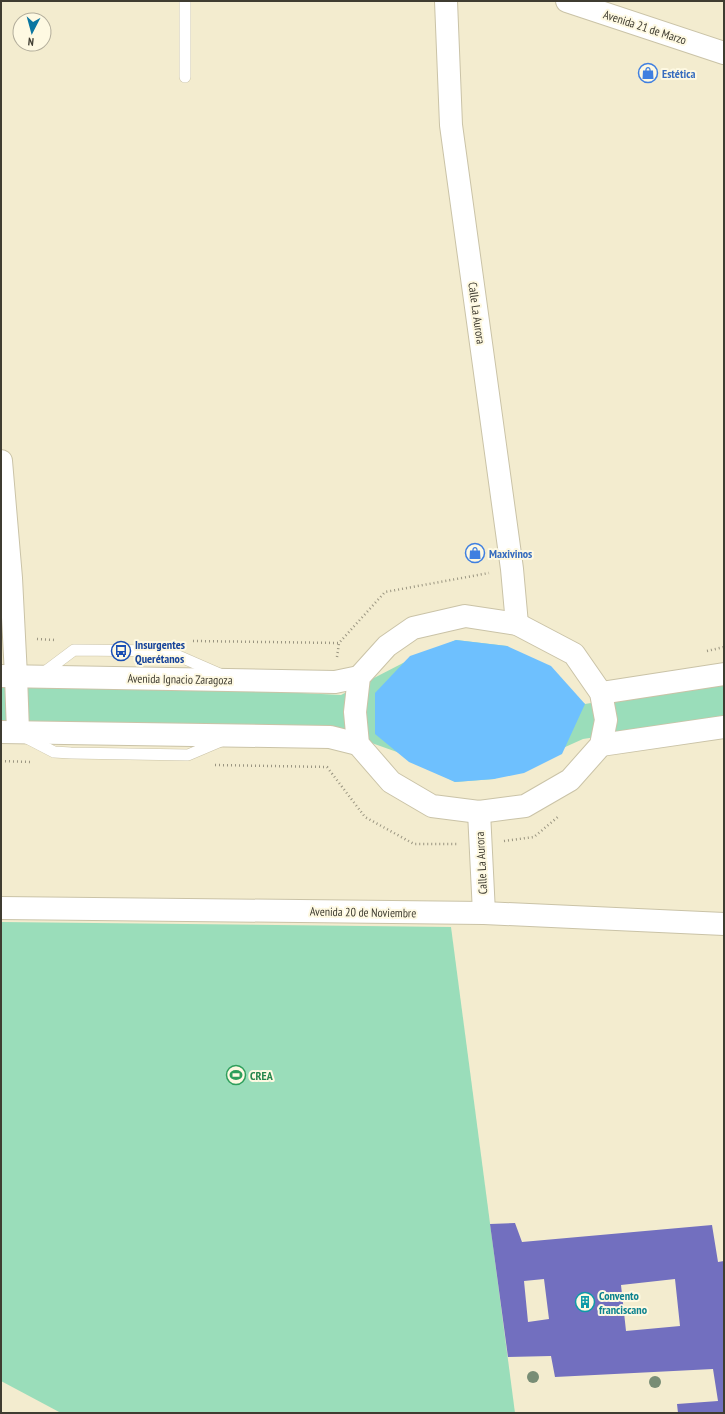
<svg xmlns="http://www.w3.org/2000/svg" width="725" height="1414" font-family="'PT Sans Narrow',sans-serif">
<rect width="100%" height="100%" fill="#f3eccf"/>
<g fill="#9addba">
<polygon points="456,640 507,646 585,704 724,681 724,717 583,739 494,779 455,782 397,752 335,730 1,723 1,685 282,692 341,695 403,663"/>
<polygon points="1,922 451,927 515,1413 61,1413 1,1381"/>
</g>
<polygon fill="#6ec0fe" points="456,640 507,646 551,666 585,704 562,754 524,773 494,779 455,782 409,762 375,734 375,693 410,656"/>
<path fill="#726fbf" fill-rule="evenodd" d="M 515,1223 L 522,1242 L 712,1225 L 718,1262 L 724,1261 L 724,1413 L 678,1413 L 677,1404 L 718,1401 L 713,1369 L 555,1377 L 551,1356 L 508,1357 L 490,1224 ZM 544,1279 L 549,1319 L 528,1322 L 524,1281 ZM 675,1279 L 680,1326 L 626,1331 L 621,1285 Z"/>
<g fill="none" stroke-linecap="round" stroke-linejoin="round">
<g stroke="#cac3a7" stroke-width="12">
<g id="lane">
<polyline points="185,1 185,77"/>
<polyline points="42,674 74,650 167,651 222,675"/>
<polyline points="25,737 54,752 71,753 188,755 221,741"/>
</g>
</g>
<g stroke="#cac3a7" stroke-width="24">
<g id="street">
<polyline points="446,1 451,125 512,569 517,624"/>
<polyline points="16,676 18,732"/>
<polyline points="479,812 484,913"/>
<polyline points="1,908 484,913 724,924"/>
</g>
</g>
<g stroke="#cac3a7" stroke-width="24">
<g id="secondary">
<polyline points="567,1 724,53"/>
<polyline points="1,461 11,578 16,676"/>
<polygon points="465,616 517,624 574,654 601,693 606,720 601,745 570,780 525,806 479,812 432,806 391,782 358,744 355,712 359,677 387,646 413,628"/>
<polyline points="1,676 335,682 359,677"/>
<polyline points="601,693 724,674"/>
<polyline points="1,732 330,737 358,744"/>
<polyline points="601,745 724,727"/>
</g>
</g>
<g stroke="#9a9581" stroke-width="2.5" stroke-dasharray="1 3" stroke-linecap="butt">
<polyline points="37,639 56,640"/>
<polyline points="193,641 339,643 385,592 489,573"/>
<polyline points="707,651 724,647"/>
<polyline points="337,657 339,643"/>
<polyline points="1,761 32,762"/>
<polyline points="215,765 327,767 365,817 414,844 457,844"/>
<polyline points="504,841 534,837 559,816"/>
</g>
<use href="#lane" stroke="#fff" stroke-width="11"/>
<use href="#street" stroke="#fff" stroke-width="22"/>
<use href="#secondary" stroke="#fff" stroke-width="22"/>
</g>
<g fill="#788d75">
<circle cx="533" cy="1377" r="6"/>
<circle cx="655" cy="1382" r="6"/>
</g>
<defs>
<g id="shop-ring" transform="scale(1)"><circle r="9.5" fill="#fef9e2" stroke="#3f7fe0" stroke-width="1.5"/><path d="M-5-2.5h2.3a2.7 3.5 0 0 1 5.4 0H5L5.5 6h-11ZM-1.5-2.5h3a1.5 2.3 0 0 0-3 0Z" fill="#3f7fe0"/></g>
<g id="bus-ring" transform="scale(1)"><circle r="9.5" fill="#fef9e2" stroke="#1a4fb4" stroke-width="1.5"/><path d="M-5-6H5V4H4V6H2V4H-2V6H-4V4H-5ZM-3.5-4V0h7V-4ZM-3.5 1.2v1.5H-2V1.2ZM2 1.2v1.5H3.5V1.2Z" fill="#1a4fb4"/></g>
<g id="stadium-ring" transform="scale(1)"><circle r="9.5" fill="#fef9e2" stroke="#2e9e5b" stroke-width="1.5"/><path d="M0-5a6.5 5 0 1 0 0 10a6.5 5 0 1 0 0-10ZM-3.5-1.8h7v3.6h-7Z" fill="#2e9e5b"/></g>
<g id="building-ring" transform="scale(1)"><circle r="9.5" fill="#fef9e2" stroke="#0f9aa8" stroke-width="1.5"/><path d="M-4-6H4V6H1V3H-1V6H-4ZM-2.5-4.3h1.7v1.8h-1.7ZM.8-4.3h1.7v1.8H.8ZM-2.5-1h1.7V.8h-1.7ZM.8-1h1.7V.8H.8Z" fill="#0f9aa8"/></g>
</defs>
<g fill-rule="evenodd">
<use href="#shop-ring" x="648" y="73"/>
<use href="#shop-ring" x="475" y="553"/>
<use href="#bus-ring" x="121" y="651"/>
<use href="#stadium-ring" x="236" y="1075"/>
<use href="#building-ring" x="585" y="1302"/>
</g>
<g text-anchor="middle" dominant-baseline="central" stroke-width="4" stroke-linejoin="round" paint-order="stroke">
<g font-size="12" fill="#3f3c31" stroke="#fef9e2">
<text transform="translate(645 27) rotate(18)">Avenida 21 de Marzo</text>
<text transform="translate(477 313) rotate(82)">Calle La Aurora</text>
<text transform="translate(180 679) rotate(1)">Avenida Ignacio Zaragoza</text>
<text transform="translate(481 863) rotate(-93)">Calle La Aurora</text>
<text transform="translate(363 912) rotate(1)">Avenida 20 de Noviembre</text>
</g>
<g font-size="12" font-weight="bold" fill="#366cbe" stroke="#fef9e2" text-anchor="start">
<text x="662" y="73">Estética</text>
<text x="489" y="553">Maxivinos</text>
</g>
<g font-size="12" font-weight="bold" fill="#164399" stroke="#fef9e2" text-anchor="start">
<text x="135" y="644">Insurgentes<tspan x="135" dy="14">Querétanos</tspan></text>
</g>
<g font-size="12" font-weight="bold" fill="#27864d" stroke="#fef9e2" text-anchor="start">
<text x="250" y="1075">CREA</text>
</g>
<g font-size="12" font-weight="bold" fill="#0d838f" stroke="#fef9e2" text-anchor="start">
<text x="599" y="1295">Convento<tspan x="599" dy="14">franciscano</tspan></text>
</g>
</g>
<rect width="725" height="1414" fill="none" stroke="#3f3c31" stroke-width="4"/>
<g transform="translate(32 32) rotate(186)"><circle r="19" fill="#fef9e2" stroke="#b2ad9b"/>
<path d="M0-3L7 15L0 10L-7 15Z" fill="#0a76a1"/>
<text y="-6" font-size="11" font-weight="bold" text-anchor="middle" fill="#3f3c31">N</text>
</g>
</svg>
